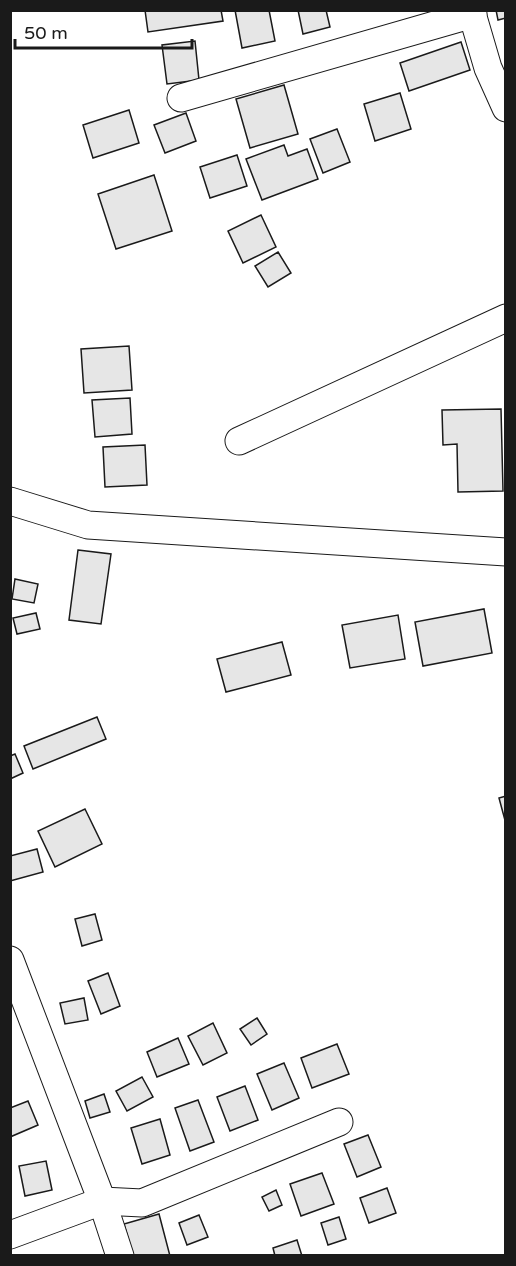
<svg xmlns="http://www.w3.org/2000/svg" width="516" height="1266" font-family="'Varela Round',sans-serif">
<rect width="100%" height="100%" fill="#fff"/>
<g fill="#e6e6e6" stroke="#1a1a1a" stroke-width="1.5">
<polygon points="145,10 221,10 223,21 148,32"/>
<polygon points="235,10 269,10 275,41 242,48"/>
<polygon points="298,10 326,10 330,27 303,34"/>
<polygon points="496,10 506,10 506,18 498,20"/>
<polygon points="195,41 199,80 167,84 162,45"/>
<polygon points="461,42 470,70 409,91 400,63"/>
<polygon points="284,85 298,134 250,148 236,99"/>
<polygon points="400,93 411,129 375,141 364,104"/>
<polygon points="129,110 139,143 93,158 83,125"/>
<polygon points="186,113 196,141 165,153 154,125"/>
<polygon points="337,129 350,162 323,173 310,139"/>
<polygon points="284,145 288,156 307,149 318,179 262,200 246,159"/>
<polygon points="237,155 247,186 210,198 200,167"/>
<polygon points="154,175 172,231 116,249 98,194"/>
<polygon points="261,215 276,247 243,263 228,231"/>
<polygon points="278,252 291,273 268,287 255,266"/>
<polygon points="129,346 132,390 84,393 81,349"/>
<polygon points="130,398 132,434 95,437 92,400"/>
<polygon points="501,409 503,491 458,492 457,444 443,445 442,410"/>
<polygon points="145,445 147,485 105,487 103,447"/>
<polygon points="78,550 111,554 101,624 69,620"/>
<polygon points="15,579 38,584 34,603 12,599"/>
<polygon points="484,609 492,653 423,666 415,622"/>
<polygon points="36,613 40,629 17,634 13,618"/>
<polygon points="398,615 405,659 350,668 342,625"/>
<polygon points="282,642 291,675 226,692 217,659"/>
<polygon points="97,717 106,739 33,769 24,746"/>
<polygon points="15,754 23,773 10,779 10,756"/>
<polygon points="506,796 506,824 499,798"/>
<polygon points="85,809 102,844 55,867 38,831"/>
<polygon points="37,849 43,872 10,881 10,856"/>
<polygon points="95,914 102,940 82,946 75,919"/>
<polygon points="108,973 120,1006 101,1014 88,981"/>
<polygon points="84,998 88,1020 65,1024 60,1003"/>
<polygon points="257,1018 267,1034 251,1045 240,1029"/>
<polygon points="213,1023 227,1053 203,1065 188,1036"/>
<polygon points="178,1038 189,1064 157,1077 147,1052"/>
<polygon points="337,1044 349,1074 312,1088 301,1058"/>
<polygon points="284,1063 299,1098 272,1110 257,1074"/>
<polygon points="142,1077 153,1097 127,1111 116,1091"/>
<polygon points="245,1086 258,1120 230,1131 217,1097"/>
<polygon points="104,1094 110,1112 90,1118 85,1101"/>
<polygon points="198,1100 214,1142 190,1151 175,1108"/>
<polygon points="28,1101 38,1125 10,1137 10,1108"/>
<polygon points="160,1119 170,1155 142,1164 131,1128"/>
<polygon points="368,1135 381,1167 357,1177 344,1144"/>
<polygon points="46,1161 52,1190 25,1196 19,1166"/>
<polygon points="322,1173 334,1204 301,1216 290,1184"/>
<polygon points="387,1188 396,1213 369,1223 360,1198"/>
<polygon points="276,1190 282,1205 269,1211 262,1197"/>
<polygon points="159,1214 170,1256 133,1256 124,1224"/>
<polygon points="199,1215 208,1237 187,1245 179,1223"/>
<polygon points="339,1217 346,1239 328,1245 321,1223"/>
<polygon points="297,1240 302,1256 275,1256 273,1248"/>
</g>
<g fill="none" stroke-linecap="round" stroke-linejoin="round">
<g stroke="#1a1a1a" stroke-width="29">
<g id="minor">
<polyline points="471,10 488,68 506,108"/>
<polyline points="181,98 473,14"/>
<polyline points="239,441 506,318"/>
<polyline points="10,501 88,525 506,552"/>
<polyline points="10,960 102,1201 120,1256"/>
<polyline points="10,1235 102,1201 142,1203 339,1122"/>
</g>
</g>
<use href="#minor" stroke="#fff" stroke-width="27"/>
</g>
<rect width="516" height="1266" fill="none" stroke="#1a1a1a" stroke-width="24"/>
<path d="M15 39v9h177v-9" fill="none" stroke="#1a1a1a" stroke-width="3"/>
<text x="24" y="39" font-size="18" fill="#1a1a1a" stroke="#ffffff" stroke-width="4.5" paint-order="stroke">50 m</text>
</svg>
